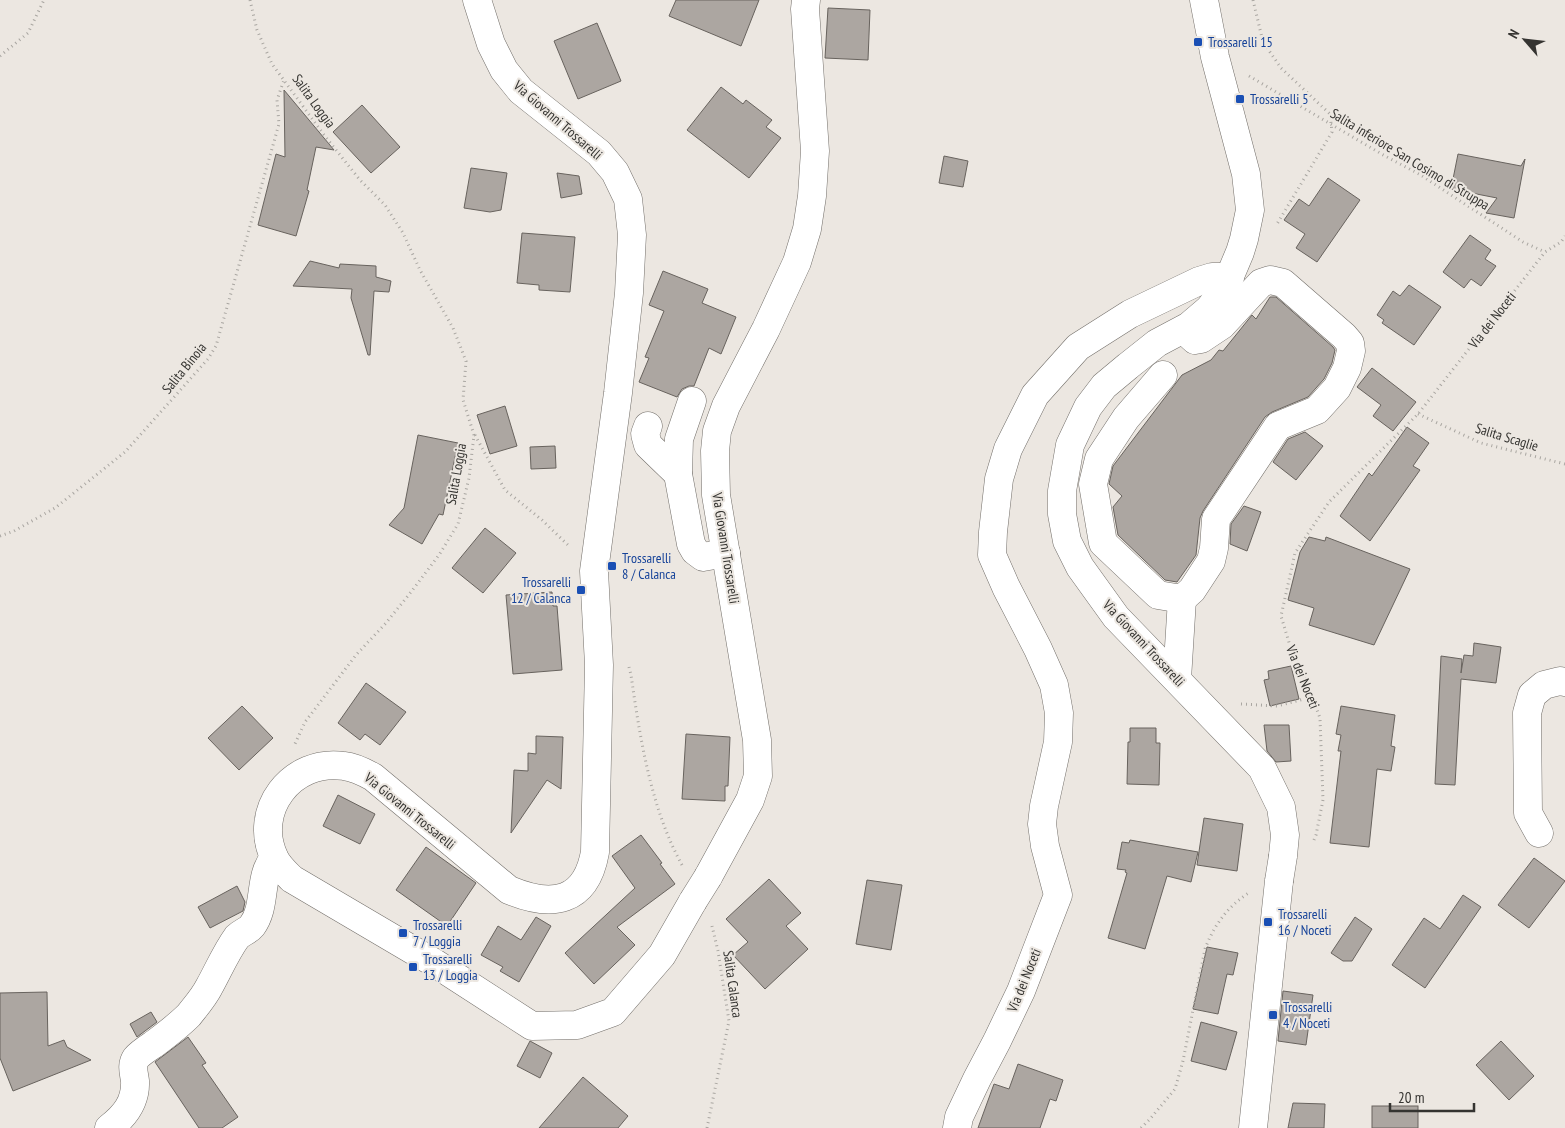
<svg xmlns="http://www.w3.org/2000/svg" width="1565" height="1128" font-family="'PT Sans Narrow',sans-serif">
<rect width="100%" height="100%" fill="#ece7e1"/>
<g fill="#aca6a1" stroke="#68635e">
<polygon points="676,0 759,0 741,46 669,16"/>
<polygon points="828,8 870,10 868,60 825,58"/>
<polygon points="597,23 621,81 578,99 554,41"/>
<polygon points="721,87 743,104 746,100 772,120 766,127 781,138 749,178 687,130"/>
<polygon points="284,90 334,150 316,147 307,190 309,191 296,236 258,225 276,154 285,157"/>
<polygon points="362,105 400,147 371,173 333,132"/>
<polygon points="1458,154 1521,166 1525,159 1514,218 1486,213 1497,198 1451,189"/>
<polygon points="944,156 968,161 963,187 939,183"/>
<polygon points="471,168 507,173 501,210 490,212 464,208"/>
<polygon points="557,173 579,176 582,194 561,198"/>
<polygon points="1328,178 1360,200 1317,262 1296,248 1305,234 1284,220 1299,199 1309,206"/>
<polygon points="522,233 575,237 570,292 539,290 539,285 517,283"/>
<polygon points="1470,235 1491,250 1485,259 1496,266 1481,286 1471,279 1464,288 1443,272"/>
<polygon points="310,261 339,268 340,264 376,266 376,277 391,281 389,292 374,291 370,355 368,355 351,298 352,289 293,286"/>
<polygon points="663,271 708,289 702,303 736,317 721,354 709,348 694,386 689,386 682,389 677,397 639,382 649,358 645,357 664,311 649,305"/>
<polygon points="1409,285 1441,307 1414,345 1382,323 1384,320 1377,315 1393,291 1400,296"/>
<polygon points="1270,297 1276,297 1333,347 1335,350 1332,363 1324,379 1308,397 1272,412 1265,417 1203,511 1200,518 1196,555 1177,582 1165,580 1118,535 1113,507 1122,496 1109,484 1113,466 1182,375 1211,360 1219,350 1223,351 1252,315 1256,319"/>
<polygon points="1372,368 1416,402 1393,431 1373,416 1381,405 1357,387"/>
<polygon points="505,406 517,446 490,454 477,415"/>
<polygon points="1407,427 1429,443 1413,466 1420,470 1370,541 1340,516 1369,473 1372,476"/>
<polygon points="1305,432 1323,446 1296,480 1273,462 1288,439"/>
<polygon points="418,435 458,443 443,515 439,514 422,544 389,525 404,508"/>
<polygon points="555,446 556,468 531,469 530,447"/>
<polygon points="1244,506 1261,512 1247,551 1230,544 1231,524"/>
<polygon points="485,528 516,553 483,593 452,568"/>
<polygon points="1309,537 1325,541 1326,537 1410,569 1374,645 1309,625 1314,608 1288,600 1300,552"/>
<polygon points="552,592 553,606 557,606 562,670 513,674 506,595"/>
<polygon points="1474,643 1501,647 1496,683 1461,679 1455,785 1435,784 1441,656 1462,659 1461,673 1464,655 1473,656"/>
<polygon points="1291,666 1299,699 1270,706 1264,680 1269,679 1268,671"/>
<polygon points="366,683 406,712 380,745 365,734 360,740 338,723"/>
<polygon points="242,706 273,738 239,770 208,738"/>
<polygon points="1341,706 1395,715 1391,746 1395,747 1391,771 1377,769 1369,847 1330,843 1341,751 1338,751 1341,735 1336,734"/>
<polygon points="1264,725 1289,725 1291,761 1276,762 1267,751"/>
<polygon points="1130,728 1156,728 1156,743 1160,743 1159,785 1127,784 1128,742 1130,742"/>
<polygon points="686,734 730,737 728,786 725,786 725,801 682,799"/>
<polygon points="536,736 563,737 561,789 547,780 511,833 514,770 528,771 528,753 536,754"/>
<polygon points="338,795 375,814 360,844 323,826"/>
<polygon points="1204,818 1243,824 1237,871 1197,865"/>
<polygon points="641,835 662,863 660,864 675,884 617,927 635,945 594,984 565,953 635,888 612,856"/>
<polygon points="1130,840 1198,852 1191,882 1167,876 1145,949 1108,938 1127,873 1125,872 1126,870 1117,869 1122,842 1129,843"/>
<polygon points="426,847 476,883 447,926 396,890"/>
<polygon points="1534,858 1565,881 1529,928 1498,905"/>
<polygon points="769,879 801,913 786,926 808,949 765,989 733,955 748,942 726,919"/>
<polygon points="867,880 902,885 891,950 856,944"/>
<polygon points="237,886 245,902 243,911 210,928 198,907"/>
<polygon points="1463,895 1481,907 1425,988 1392,965 1424,918 1440,929"/>
<polygon points="536,917 551,926 519,982 500,971 503,967 481,955 498,926 521,940"/>
<polygon points="1355,917 1372,929 1352,961 1343,961 1331,953"/>
<polygon points="1207,947 1238,953 1233,975 1227,974 1218,1014 1193,1009"/>
<polygon points="1283,991 1313,995 1306,1045 1278,1041"/>
<polygon points="47,992 48,1046 64,1040 67,1047 91,1060 13,1091 0,1058 0,993"/>
<polygon points="151,1012 157,1022 137,1037 130,1024"/>
<polygon points="1201,1022 1237,1032 1226,1070 1191,1061"/>
<polygon points="188,1037 206,1063 202,1065 238,1117 222,1128 199,1128 155,1062"/>
<polygon points="530,1041 552,1053 540,1078 517,1066"/>
<polygon points="1501,1041 1534,1076 1509,1100 1476,1065"/>
<polygon points="1018,1064 1063,1080 1056,1101 1050,1099 1040,1128 978,1128 994,1084 1009,1089"/>
<polygon points="583,1077 628,1116 618,1128 539,1128"/>
<polygon points="1293,1103 1325,1104 1324,1128 1288,1128"/>
<rect x="1372" y="1106" width="46" height="22"/>
</g>
<g fill="none" stroke-linecap="round" stroke-linejoin="round">
<g stroke="#736f6a" stroke-width="29">
<g id="minor">
<path d="M 477,0 L 491,44 L 504,70 L 521,91 L 599,153 L 615,172 L 628,199 L 632,235 L 629,293 L 618,393 L 594,571 L 599,665 L 595,852 C 586,903 552,908 509,890 L 373,777 C 364,772 354,767 344,766 C 292,758 251,811 275,859 C 279,867 286,873 292,879 L 433,962 L 532,1026 L 577,1025 L 613,1012 L 662,955 L 693,901"/>
<polyline points="1204,0 1215,57 1246,174 1250,210 1244,239 1240,252 1224,290 1209,309 1189,326 1157,343 1128,366 1104,386 1088,407 1070,445 1062,491 1062,514 1067,541 1080,567 1116,617 1262,768 1281,807 1285,835 1283,856"/>
<polyline points="1163,375 1126,418 1099,459 1093,484 1103,543 1158,595 1182,599 1192,590 1211,561 1214,548 1216,519 1278,426 1317,410 1337,388 1347,368 1351,351 1350,343 1344,336 1283,283 1270,280 1261,283 1222,325 1201,339 1195,340 1185,331"/>
<polyline points="692,401 679,439 678,474 691,544 695,551 703,557 726,553"/>
<polyline points="648,426 645,434 648,445 678,474"/>
<polyline points="1177,679 1182,599"/>
<polyline points="1539,833 1528,813 1527,713 1532,695 1544,685 1560,681 1565,682"/>
<polyline points="708,877 750,800 758,776 757,740 716,495 715,451 717,431 726,406 766,329 797,262 807,229 812,196 815,151 805,9 806,0"/>
<path d="M 109,1128 C 125,1116 136,1102 135,1081 C 134,1073 131,1065 136,1058 C 140,1053 148,1048 154,1044 C 166,1035 178,1026 189,1015 C 196,1006 204,997 209,987 C 218,971 226,952 237,937 C 242,932 248,931 252,926 C 267,906 258,877 274,858"/>
<polyline points="957,1128 959,1117 977,1079 997,1041 1021,991 1058,895 1045,846 1042,824 1044,806 1058,742 1059,713 1054,685 1038,649 1006,587 992,555 993,532 999,479 1008,449 1035,395 1078,347 1130,314 1199,281 1212,277 1230,277"/>
<polyline points="1253,1128 1279,881"/>
</g>
</g>
<g stroke="#a9a6a1" stroke-width="3" stroke-dasharray="1 4" stroke-linecap="butt">
<polyline points="250,0 257,30 272,64 324,135 360,180 385,205 403,233 420,270 453,328 466,361 463,400 474,435 469,478 458,524 439,555 411,592 386,623 356,655 305,722 294,746"/>
<polyline points="1253,0 1263,42 1281,68 1330,114 1332,132 1277,224"/>
<polyline points="0,56 28,33 44,0"/>
<polyline points="1249,76 1385,156 1419,174 1523,242 1545,252"/>
<polyline points="1418,414 1481,443 1565,464"/>
<polyline points="475,435 505,490 542,520 570,547"/>
<polyline points="0,536 14,531 55,508 125,452 208,359 216,346 279,124 277,100 284,80"/>
<path d="M 629,667 L 631,675 C 640,738 651,809 682,865"/>
<polyline points="1241,704 1277,706 1312,697"/>
<polyline points="1314,840 1316,835 1323,800 1320,718 1303,673 1291,649 1281,616 1295,553 1329,502 1418,414 1545,252 1561,242 1565,236"/>
<polyline points="707,1128 729,1021 718,951 712,926"/>
<path d="M 1141,1128 L 1150,1119 L 1175,1089 L 1183,1061 L 1205,949 C 1214,925 1228,906 1250,892"/>
</g>
<use href="#minor" stroke="#fff" stroke-width="28"/>
<g stroke="#736f6a" stroke-width="29" stroke-linecap="butt">
<g id="minor-bridge">
<polyline points="1279,881 1283,856"/>
<polyline points="693,901 708,877"/>
</g>
</g>
<use href="#minor-bridge" stroke="#fff" stroke-width="28"/>
</g>
<g fill="#1a4fb4" stroke="#ece7e1" stroke-width="2">
<rect x="1193" y="37" width="10" height="10" rx="2.5"/>
<rect x="1235" y="94" width="10" height="10" rx="2.5"/>
<rect x="607" y="561" width="10" height="10" rx="2.5"/>
<rect x="576" y="585" width="10" height="10" rx="2.5"/>
<rect x="1263" y="917" width="10" height="10" rx="2.5"/>
<rect x="398" y="928" width="10" height="10" rx="2.5"/>
<rect x="408" y="962" width="10" height="10" rx="2.5"/>
<rect x="1268" y="1010" width="10" height="10" rx="2.5"/>
</g>
<g text-anchor="middle" dominant-baseline="central" stroke-width="4" stroke-linejoin="round" paint-order="stroke">
<g font-size="14" fill="#164399" stroke="#ece7e1" text-anchor="start">
<text x="1208" y="42">Trossarelli 15</text>
<text x="1250" y="99">Trossarelli 5</text>
<text x="622" y="558">Trossarelli<tspan x="622" dy="16">8 / Calanca</tspan></text>
<text x="571" y="582" text-anchor="end">Trossarelli<tspan x="571" dy="16">12 / Calanca</tspan></text>
<text x="1278" y="914">Trossarelli<tspan x="1278" dy="16">16 / Noceti</tspan></text>
<text x="413" y="925">Trossarelli<tspan x="413" dy="16">7 / Loggia</tspan></text>
<text x="423" y="959">Trossarelli<tspan x="423" dy="16">13 / Loggia</tspan></text>
<text x="1283" y="1007">Trossarelli<tspan x="1283" dy="16">4 / Noceti</tspan></text>
</g>
<g font-size="14" fill="#353431" stroke="#ece7e1">
<text transform="translate(314 101) rotate(54)">Salita Loggia</text>
<text transform="translate(558 120) rotate(41)">Via Giovanni Trossarelli</text>
<text transform="translate(1410 159) rotate(31)">Salita inferiore San Cosimo di Struppa</text>
<text transform="translate(1492 320) rotate(-52)">Via dei Noceti</text>
<text transform="translate(184 368) rotate(-51)">Salita Binoia</text>
<text transform="translate(1507 437) rotate(17)">Salita Scaglie</text>
<text transform="translate(456 474) rotate(-80)">Salita Loggia</text>
<text transform="translate(726 548) rotate(81)">Via Giovanni Trossarelli</text>
<text transform="translate(1144 643) rotate(47)">Via Giovanni Trossarelli</text>
<text transform="translate(1303 677) rotate(68)">Via dei Noceti</text>
<text transform="translate(410 811) rotate(39)">Via Giovanni Trossarelli</text>
<text transform="translate(1024 980) rotate(-68)">Via dei Noceti</text>
<text transform="translate(733 984) rotate(82)">Salita Calanca</text>
</g>
</g>
<g transform="translate(1525 40) rotate(298)" stroke="#ece7e1" stroke-width="4" paint-order="stroke">
<path d="M0-4L9 19L0 12L-9 19Z" fill="#353431"/>
<text y="-8" font-size="14" font-weight="bold" text-anchor="middle" fill="#353431">N</text>
</g>
<path d="M1390 1103v8h84v-8" fill="none" stroke="#353431" stroke-width="2.5"/>
<text x="1398" y="1103" font-size="15" fill="#353431" stroke="#ece7e1" stroke-width="4" paint-order="stroke">20 m</text>
</svg>
